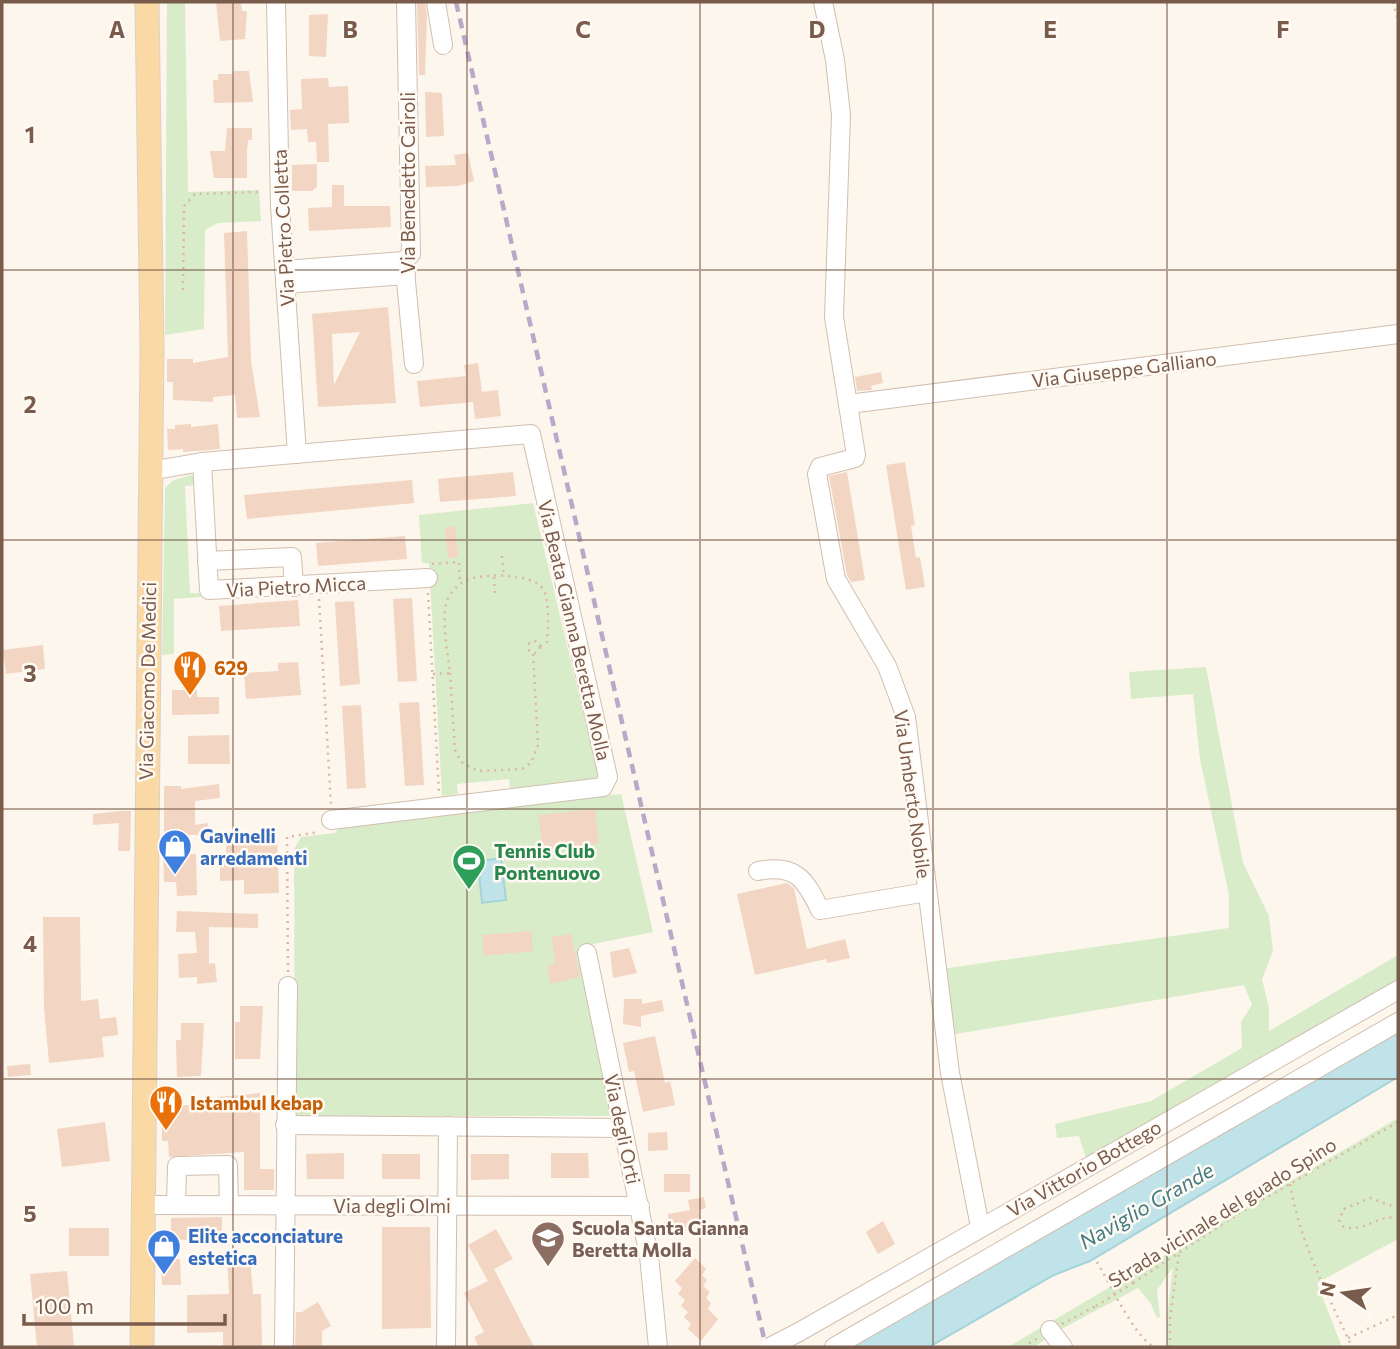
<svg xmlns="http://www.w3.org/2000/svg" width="1400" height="1349" font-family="Commissioner,sans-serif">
<rect width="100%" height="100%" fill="#fdf6ec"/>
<g fill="#d8ecc9">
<polygon points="167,2 185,2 188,192 259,190 261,221 218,223 205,230 204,329 165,335"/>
<polygon points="191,475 196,479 195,485 185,486 190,593 201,593 201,597 174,599 174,654 162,655 165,488 174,480"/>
<polygon points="533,503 599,779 510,788 509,779 457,784 458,794 442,796 429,563 422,563 419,515"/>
<polygon points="1206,667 1243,863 1269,916 1273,951 1262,979 1269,1008 1269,1031 1398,955 1398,979 1086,1158 1079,1136 1057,1138 1055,1124 1151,1101 1242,1048 1241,1022 1252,1005 1244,985 950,1035 941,969 1229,928 1229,895 1200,759 1193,694 1131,699 1129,672"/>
<polygon points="621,794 653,932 578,947 611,1116 295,1116 294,849 301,837 335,833 340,826"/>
<polygon points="1398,1118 1398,1239 1317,1283 1342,1347 1167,1347 1167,1317 1173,1267 1157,1290 1160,1317 1157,1318 1151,1304 1138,1288 1054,1333 1034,1347 1008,1347"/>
</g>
<g fill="#bfe3e8" stroke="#a5d3da" stroke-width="2">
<polygon points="501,858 506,900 482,903 478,861"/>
<polygon points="1398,1029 1398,1077 1090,1261 1054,1275 929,1347 851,1347"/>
</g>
<g fill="#f3d5c3" fill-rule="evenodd">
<polygon points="216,2 241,2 242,11 247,11 245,39 220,41"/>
<polygon points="417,2 425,2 427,16 425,75 419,75"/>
<polygon points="328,14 326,57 309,56 309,15"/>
<polygon points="233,71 249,71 253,102 214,103 213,80 218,80 218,74 233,74"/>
<polygon points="328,78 329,87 348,86 349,123 328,124 329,162 317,162 316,142 308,142 307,129 291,130 290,110 302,109 301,79"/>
<polygon points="425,92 442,93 444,136 426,137"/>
<polygon points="227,128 252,128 252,140 248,140 247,151 247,178 214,178 210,151 225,151"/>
<polygon points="468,153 474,181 458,186 426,187 425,166 456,165 454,155"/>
<polygon points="317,164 317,187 312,191 292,191 292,165"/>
<polygon points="332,185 344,185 344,206 390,206 391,227 309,231 308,208 332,207"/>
<polygon points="247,231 251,361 260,417 237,418 235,395 213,397 213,402 173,400 173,382 167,382 167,359 193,359 193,363 228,357 224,233"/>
<path d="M 388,307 L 396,403 L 318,407 L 312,314 ZM 360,332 L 334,385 L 332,334 Z"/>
<polygon points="478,363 482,392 498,390 501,416 475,419 473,402 420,407 417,381 466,376 464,365"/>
<polygon points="881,372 883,383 871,386 872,390 857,391 855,377"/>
<polygon points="191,424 191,427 218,424 220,449 183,452 183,449 168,450 167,429 175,429 175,425"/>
<polygon points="905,462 915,525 911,526 916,558 920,557 925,587 906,590 886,465"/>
<polygon points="513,472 516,496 440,502 438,479"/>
<polygon points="847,472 865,580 851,582 847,575 829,476"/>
<polygon points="412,480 414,503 247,519 244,495"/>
<polygon points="455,526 458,557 448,558 445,527"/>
<polygon points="405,536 407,559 318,566 316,543"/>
<polygon points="412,598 417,681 398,682 393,599"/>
<polygon points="298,600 300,626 221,631 219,606"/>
<polygon points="354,601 360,684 340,686 335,602"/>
<polygon points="43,645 45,669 6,674 3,650"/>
<polygon points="298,662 301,695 246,699 244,673 278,671 278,663"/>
<polygon points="172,690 197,690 197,697 219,697 219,714 172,715"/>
<polygon points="419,702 424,785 405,786 399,703"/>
<polygon points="361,705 366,788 347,789 342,706"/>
<polygon points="229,735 230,764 188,764 188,736"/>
<polygon points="219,784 220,798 195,801 195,825 208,823 209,835 164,835 164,786 181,786 181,789"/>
<polygon points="595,809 599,844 542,850 539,815"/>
<polygon points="120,811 131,811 130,851 118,851 119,823 93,825 93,814"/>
<polygon points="277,833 279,893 244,894 244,880 220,881 220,854 226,854 226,838"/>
<polygon points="196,854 197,895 177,896 176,882 164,882 163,855"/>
<polygon points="787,883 794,888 807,949 845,939 850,958 827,963 826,959 755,975 737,894"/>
<polygon points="177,911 258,914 258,928 209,927 209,964 215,963 217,982 197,984 197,977 179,978 178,954 197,953 195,932 176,932"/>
<polygon points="43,917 80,917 81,1001 98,999 100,1019 116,1017 118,1035 102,1037 104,1057 49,1063 44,1008"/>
<polygon points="531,931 533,951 484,956 482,935"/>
<polygon points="571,934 580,977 551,984 547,966 555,964 552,937"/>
<polygon points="629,948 637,973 613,978 610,952"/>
<polygon points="624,999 642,999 642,1004 662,1000 664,1011 641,1016 641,1027 623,1024"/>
<polygon points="240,1006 263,1006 260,1059 235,1059 235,1022 240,1022"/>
<polygon points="181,1023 204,1023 201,1076 177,1077 176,1040 181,1040"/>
<polygon points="655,1036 665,1083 670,1081 675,1105 643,1112 634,1071 629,1072 623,1043"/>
<polygon points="30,1064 31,1075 8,1077 7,1066"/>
<polygon points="162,1092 175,1092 175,1106 219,1103 218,1097 260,1093 260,1169 274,1169 274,1190 244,1190 244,1152 169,1157 168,1141 162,1141"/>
<polygon points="105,1122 110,1161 62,1167 57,1129"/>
<polygon points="667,1132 668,1150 648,1151 648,1133"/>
<polygon points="344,1153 344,1179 307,1179 306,1154"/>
<polygon points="551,1153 588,1153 589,1178 551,1178"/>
<rect x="382" y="1154" width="38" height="25"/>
<polygon points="471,1154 509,1154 509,1179 471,1180"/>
<rect x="664" y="1174" width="26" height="18"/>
<polygon points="704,1197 706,1208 699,1210 703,1228 664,1236 661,1223 669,1222 668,1214 690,1210 688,1200"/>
<polygon points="222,1217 222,1239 171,1240 171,1218"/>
<polygon points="883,1221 895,1244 878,1254 866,1232"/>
<polygon points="382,1227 430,1227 431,1328 382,1329"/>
<rect x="69" y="1228" width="40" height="28"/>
<polygon points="496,1229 513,1259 494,1269 534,1347 479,1347 474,1337 484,1332 464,1293 488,1281 468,1245"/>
<polygon points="250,1256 253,1294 261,1294 262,1347 223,1347 223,1332 187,1333 187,1295 229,1294 227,1258"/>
<polygon points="695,1258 706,1269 702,1275 707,1280 703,1286 710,1292 706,1298 711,1303 708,1309 718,1319 701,1341 688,1329 691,1324 684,1317 688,1312 681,1306 685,1300 678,1294 682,1288 675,1281"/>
<polygon points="180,1259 181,1285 162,1285 161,1260"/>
<polygon points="67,1271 74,1347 37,1347 30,1274"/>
<polygon points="318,1302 331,1326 322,1331 322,1347 295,1347 296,1312 302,1312"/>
</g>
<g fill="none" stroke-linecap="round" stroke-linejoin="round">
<g stroke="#d1beb0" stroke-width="20">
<g id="minor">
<polyline points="276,2 280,206 297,454"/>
<polyline points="406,2 411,254 404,261 414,364"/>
<polyline points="436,2 443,45"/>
<polyline points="823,2 835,60 841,115 834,317 856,455 855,458 820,467 817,474 836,579 887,666 906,717 950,1073 980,1227"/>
<polyline points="284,270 404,261"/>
<polyline points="285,284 406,275"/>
<polyline points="849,404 1398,334"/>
<polyline points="202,462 209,590 428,578"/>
<polyline points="150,471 202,462 531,434 608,777 603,787 331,820"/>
<polyline points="207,561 292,557 294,587"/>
<path d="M 758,871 C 795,864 805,878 820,910 L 927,892"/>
<polyline points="587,953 649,1256 658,1347"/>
<polyline points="285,1125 622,1128"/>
<polyline points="144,1205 640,1206"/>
<polyline points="176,1205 177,1166 228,1165 229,1205"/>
<polyline points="1050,1330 1063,1347"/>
<polyline points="799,1332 1398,990"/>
<polyline points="284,1347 288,986"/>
<polyline points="446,1347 448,1126"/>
<polyline points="834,1347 1398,1022"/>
</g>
</g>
<g stroke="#dad1cd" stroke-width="25">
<polyline id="major" points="142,1347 152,347 147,2"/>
</g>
<g stroke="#d9b8a5" stroke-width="2.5" stroke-dasharray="2 5" stroke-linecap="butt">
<polyline points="1393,2 1398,20"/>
<polyline points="183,290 184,206 195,194 259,192"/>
<polyline points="502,556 504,577"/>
<polyline points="432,564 459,562 460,583"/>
<polyline points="494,577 495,595"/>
<polyline points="428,593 439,793"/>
<polyline points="319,599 331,805"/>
<circle cx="534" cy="647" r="6"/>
<polyline points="450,673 455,750 461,762 478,771 522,769 531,763 538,745 533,653"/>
<path d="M 433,674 L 450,673 C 448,652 440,618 448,598 C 452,591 459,583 467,580 C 483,573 533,573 543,589 C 550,601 548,628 547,642 L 540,646"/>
<polyline points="288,972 287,837 319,832"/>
<path d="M 1290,1184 C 1299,1240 1328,1296 1352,1347"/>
<path d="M 1398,1208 L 1370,1198 L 1344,1209 L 1339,1220 L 1342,1226 C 1363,1234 1377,1214 1398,1218"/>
<path d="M 1097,1262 C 1109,1282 1135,1338 1154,1347"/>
<polyline points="1133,1283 1241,1212 1398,1122"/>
<polyline points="1062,1324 1096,1306"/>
<polyline points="1348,1338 1398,1315"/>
<polyline points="1023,1347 1038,1338"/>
<polyline points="1170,1347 1170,1319 1179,1253"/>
</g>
<use href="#minor" stroke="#fff" stroke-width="18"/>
<use href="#major" stroke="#fbd9a5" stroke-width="23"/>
<polyline stroke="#b9a8c9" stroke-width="4.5" stroke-dasharray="10 7" stroke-linecap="butt" points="456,2 766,1347"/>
<g stroke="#d1beb0" stroke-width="20" stroke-linecap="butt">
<polyline id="minor-bridge" points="770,1347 799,1332"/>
</g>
<polyline stroke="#d9b8a5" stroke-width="2.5" stroke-dasharray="2 5" stroke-linecap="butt" points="1096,1306 1133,1283"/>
<use href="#minor-bridge" stroke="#fff" stroke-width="18"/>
</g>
<path fill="none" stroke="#7a5c4d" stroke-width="2" stroke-opacity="0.55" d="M 233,2 L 233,1347M 467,2 L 467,1347M 700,2 L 700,1347M 933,2 L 933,1347M 1167,2 L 1167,1347M 2,270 L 1398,270M 2,540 L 1398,540M 2,809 L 1398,809M 2,1079 L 1398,1079"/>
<defs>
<g id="restaurant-pin" transform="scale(1.75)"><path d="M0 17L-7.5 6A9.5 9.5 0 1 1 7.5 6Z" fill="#e8710a" stroke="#fffaf3"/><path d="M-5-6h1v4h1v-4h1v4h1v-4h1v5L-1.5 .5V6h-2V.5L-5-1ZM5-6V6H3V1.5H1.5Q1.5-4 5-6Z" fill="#fff"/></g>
<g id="shop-pin" transform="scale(1.75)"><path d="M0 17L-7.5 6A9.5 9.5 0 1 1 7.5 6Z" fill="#3f7fe0" stroke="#fffaf3"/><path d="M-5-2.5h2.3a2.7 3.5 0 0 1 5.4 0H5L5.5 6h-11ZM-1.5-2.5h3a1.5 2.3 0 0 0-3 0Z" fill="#fff"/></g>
<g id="stadium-pin" transform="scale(1.75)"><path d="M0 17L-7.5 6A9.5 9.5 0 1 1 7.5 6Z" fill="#2e9e5b" stroke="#fffaf3"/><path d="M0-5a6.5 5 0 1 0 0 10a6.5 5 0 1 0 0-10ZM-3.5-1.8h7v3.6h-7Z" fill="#fff"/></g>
<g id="school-pin" transform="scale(1.75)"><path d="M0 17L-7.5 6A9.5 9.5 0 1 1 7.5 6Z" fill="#8d6e63" stroke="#fffaf3"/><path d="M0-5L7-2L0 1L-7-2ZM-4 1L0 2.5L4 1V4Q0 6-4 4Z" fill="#fff"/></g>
</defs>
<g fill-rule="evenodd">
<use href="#restaurant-pin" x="190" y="667"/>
<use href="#shop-pin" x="175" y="846"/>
<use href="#stadium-pin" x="469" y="861"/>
<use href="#restaurant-pin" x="166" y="1102"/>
<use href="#school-pin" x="548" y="1238"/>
<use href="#shop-pin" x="164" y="1246"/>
</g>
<g text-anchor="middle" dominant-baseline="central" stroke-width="5" stroke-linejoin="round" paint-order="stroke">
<g font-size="19" fill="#7a5c4d" stroke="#fffaf3">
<text transform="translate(407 183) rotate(-90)">Via Benedetto Cairoli</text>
<text transform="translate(283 228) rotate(-93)">Via Pietro Colletta</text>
<text transform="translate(1124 369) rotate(-7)">Via Giuseppe Galliano</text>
<text transform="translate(296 586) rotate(-3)">Via Pietro Micca</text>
<text transform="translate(575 630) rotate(77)">Via Beata Gianna Beretta Molla</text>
<text transform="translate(147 681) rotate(-89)">Via Giacomo De Medici</text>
<text transform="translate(913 794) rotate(82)">Via Umberto Nobile</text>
<text transform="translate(623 1129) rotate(78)">Via degli Orti</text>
<text transform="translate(1084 1168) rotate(-30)">Via Vittorio Bottego</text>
<text x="392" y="1205">Via degli Olmi</text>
<text transform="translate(1222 1212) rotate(-32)">Strada vicinale del guado Spino</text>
</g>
<g font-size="19" font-weight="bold" fill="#c56008" stroke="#fffaf3" text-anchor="start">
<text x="214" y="667">629</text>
<text x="190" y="1102">Istambul kebap</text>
</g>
<g font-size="19" font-weight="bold" fill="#366cbe" stroke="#fffaf3" text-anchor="start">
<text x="200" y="835">Gavinelli<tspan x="200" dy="22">arredamenti</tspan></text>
<text x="188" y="1235">Elite acconciature<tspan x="188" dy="22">estetica</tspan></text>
</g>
<g font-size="19" font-weight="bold" fill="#27864d" stroke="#fffaf3" text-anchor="start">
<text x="494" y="850">Tennis Club<tspan x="494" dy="22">Pontenuovo</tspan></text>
</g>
<g font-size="19" font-weight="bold" fill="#785e54" stroke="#fffaf3" text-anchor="start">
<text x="572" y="1227">Scuola Santa Gianna<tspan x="572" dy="22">Beretta Molla</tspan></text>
</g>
<g font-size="21" font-style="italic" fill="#437c86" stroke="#fffaf3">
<text transform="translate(1146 1205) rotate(-30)">Naviglio Grande</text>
</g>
</g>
<g font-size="23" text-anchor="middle" font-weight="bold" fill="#7a5c4d" stroke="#fffaf3" stroke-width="5" stroke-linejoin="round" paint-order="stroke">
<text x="117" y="38">A</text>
<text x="350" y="38">B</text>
<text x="583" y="38">C</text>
<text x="817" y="38">D</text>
<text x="1050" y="38">E</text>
<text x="1283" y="38">F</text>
<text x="30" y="143">1</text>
<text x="30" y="413">2</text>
<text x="30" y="682">3</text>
<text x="30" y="952">4</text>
<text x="30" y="1222">5</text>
</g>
<rect width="1400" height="1349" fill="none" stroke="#7a5c4d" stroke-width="7"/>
<g transform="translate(1344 1293) rotate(283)" stroke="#fffaf3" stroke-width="5" paint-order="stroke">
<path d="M0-5L12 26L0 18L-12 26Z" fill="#7a5c4d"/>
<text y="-10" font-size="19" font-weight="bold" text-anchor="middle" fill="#7a5c4d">N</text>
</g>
<path d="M24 1314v10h201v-10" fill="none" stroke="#7a5c4d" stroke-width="3.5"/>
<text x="35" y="1314" font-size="21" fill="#7a5c4d" stroke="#fffaf3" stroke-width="5" paint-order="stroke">100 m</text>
</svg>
